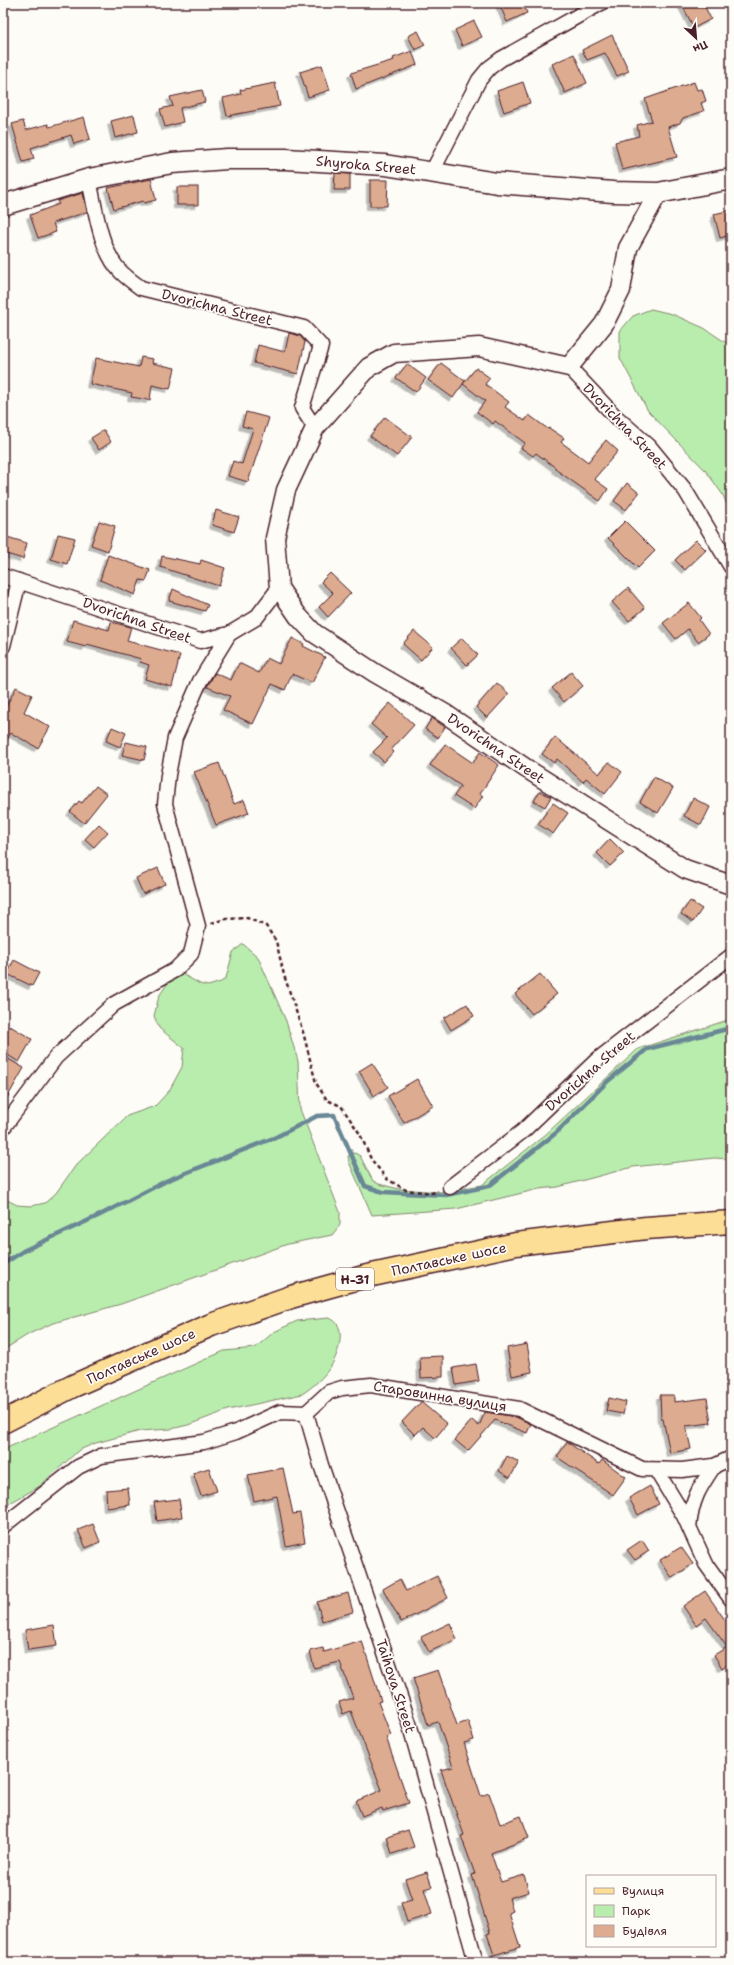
<svg xmlns="http://www.w3.org/2000/svg" width="734" height="1965" font-family="'Shantell Sans',sans-serif">
<defs>
<filter id="shadow"><feDropShadow dx="-3.5" dy="3.5" stdDeviation="0" flood-color="#0004"/></filter>
</defs>
<rect width="100%" height="100%" fill="#fdfcf7"/>
<filter id="ink" filterUnits="userSpaceOnUse"><feTurbulence type="fractalNoise" baseFrequency=".025" numOctaves="2"/><feDisplacementMap in="SourceGraphic" scale="8" xChannelSelector="R" yChannelSelector="G"/><feConvolveMatrix kernelMatrix="1 2 1 2 8 2 1 2 1" color-interpolation-filters="sRGB"/></filter>
<g filter="url(#ink)">
<g fill="#b9edae" stroke="#82866c">
<polygon points="651,309 672,314 704,328 731,346 731,515 723,495 706,471 648,411 620,358 620,331 633,316"/>
<polygon points="243,944 258,957 286,1021 298,1061 300,1109 340,1212 340,1225 332,1235 288,1244 121,1304 53,1323 29,1334 3,1350 3,1198 17,1205 31,1206 45,1203 56,1193 76,1165 127,1116 155,1106 169,1091 182,1067 184,1048 159,1028 154,1016 159,996 170,980 182,974 200,984 208,986 221,982 226,978 233,952"/>
<polygon points="731,1019 731,1159 714,1158 633,1167 558,1187 539,1189 456,1209 372,1215 349,1162 348,1156 355,1153 360,1156 373,1181 379,1184 399,1189 440,1192 482,1185 545,1135 638,1049"/>
<path d="M 329,1318 C 348,1324 339,1353 331,1366 C 324,1377 313,1387 302,1394 L 228,1410 L 188,1425 L 171,1429 L 140,1431 L 96,1443 L 79,1450 L 40,1486 L 3,1507 L 3,1451 L 9,1447 L 224,1351 L 255,1348 L 274,1332 L 297,1321 Z"/>
</g>
<g fill="none" stroke-linecap="round" stroke-linejoin="round">
<polyline stroke="#698795" stroke-width="4.5" points="3,1264 25,1250 100,1215 168,1180 276,1137 317,1116 334,1115 365,1186 383,1192 446,1195 489,1186 556,1133 608,1081 647,1049 731,1028"/>
</g>
<g fill="#ddab8f" stroke="#4a1f2b" filter="url(#shadow)">
<polygon points="499,3 523,3 527,13 507,22"/>
<polygon points="681,3 703,3 711,19 694,28"/>
<polygon points="474,21 482,37 462,46 455,30"/>
<polygon points="418,31 425,45 415,50 408,36"/>
<polygon points="612,35 629,71 617,76 605,53 587,60 582,50"/>
<polygon points="412,51 417,65 356,89 351,73 394,60 393,58"/>
<polygon points="574,54 587,83 565,93 552,64"/>
<polygon points="322,65 330,90 308,97 300,72"/>
<polygon points="523,82 530,103 504,112 497,91"/>
<polygon points="694,82 697,90 702,89 706,101 701,103 704,111 683,118 680,123 668,127 677,157 622,170 615,142 639,136 637,125 652,121 645,99"/>
<polygon points="275,83 280,106 227,116 223,98 241,94 240,90"/>
<polygon points="202,90 205,102 180,108 183,122 165,127 160,109 173,106 170,97"/>
<polygon points="134,115 138,132 115,138 111,121"/>
<polygon points="84,117 90,139 74,144 71,135 31,148 34,159 23,162 12,124 23,121 26,130 48,124 49,127"/>
<polygon points="335,173 350,174 350,190 334,190"/>
<polygon points="151,179 156,200 144,203 143,201 114,209 108,188"/>
<polygon points="370,180 388,180 387,206 370,206"/>
<rect x="177" y="187" width="21" height="18"/>
<polygon points="83,193 87,212 53,223 56,232 38,238 30,215 59,204 57,201"/>
<polygon points="731,210 731,235 720,238 714,214"/>
<polygon points="289,333 300,336 305,342 298,374 254,363 258,345 285,352"/>
<polygon points="141,357 153,359 152,363 175,368 170,389 152,385 150,400 131,397 132,393 90,384 96,358 139,367"/>
<polygon points="441,363 465,381 453,398 428,380"/>
<polygon points="407,364 426,378 416,392 396,378"/>
<polygon points="476,368 490,378 485,384 509,402 505,407 525,421 529,415 548,429 549,428 564,438 561,442 588,462 606,440 618,451 594,479 608,489 600,501 555,469 556,468 536,453 533,456 521,448 525,443 495,421 493,424 477,412 485,401 463,384"/>
<polygon points="246,412 269,418 248,482 228,476 233,461 242,464 253,429 242,426"/>
<polygon points="385,417 412,437 397,456 370,436"/>
<polygon points="104,430 111,442 99,450 91,438"/>
<polygon points="627,483 639,493 626,510 614,501"/>
<polygon points="216,510 239,517 234,532 212,525"/>
<polygon points="99,521 115,526 108,551 91,545"/>
<polygon points="625,521 655,551 638,568 608,538"/>
<polygon points="58,534 75,538 67,564 51,559"/>
<polygon points="7,537 27,543 23,559 3,553"/>
<polygon points="696,540 706,550 685,570 675,560"/>
<polygon points="108,555 150,570 146,581 140,580 135,595 100,580"/>
<polygon points="162,556 200,564 201,560 225,568 219,586 160,567"/>
<polygon points="330,573 351,593 328,617 319,607 333,593 321,582"/>
<polygon points="628,588 645,608 629,621 612,602"/>
<polygon points="173,589 208,605 205,611 169,601"/>
<polygon points="689,603 701,618 699,620 709,634 698,642 688,629 676,639 663,623"/>
<polygon points="73,620 109,630 111,622 131,627 127,641 180,655 172,687 145,679 149,665 140,662 141,659 87,644 86,647 67,642"/>
<polygon points="414,631 433,647 421,660 403,644"/>
<polygon points="292,638 304,644 303,646 325,657 312,683 292,674 285,690 272,684 253,724 223,710 230,696 207,687 215,673 231,680 239,663 259,673 267,658 279,664"/>
<polygon points="462,638 478,655 467,665 451,648"/>
<polygon points="571,672 583,686 564,702 552,688"/>
<polygon points="497,683 509,694 487,718 476,707"/>
<polygon points="16,687 32,695 24,712 50,727 38,748 11,733 3,747 3,713"/>
<polygon points="390,703 414,725 391,750 393,752 384,762 373,752 387,738 371,724"/>
<polygon points="432,718 445,727 438,738 425,729"/>
<polygon points="112,727 126,733 120,747 106,741"/>
<polygon points="555,737 599,774 609,762 622,772 605,794 586,778 583,782 557,759 554,763 542,754"/>
<polygon points="126,742 147,747 144,760 122,755"/>
<polygon points="445,744 473,763 480,752 499,765 480,794 483,796 474,809 454,796 461,786 430,765"/>
<polygon points="219,763 234,804 244,800 249,813 216,825 194,772"/>
<polygon points="654,777 673,788 658,813 640,802"/>
<polygon points="96,786 107,794 84,823 70,812 79,801 82,803"/>
<polygon points="540,791 551,797 545,807 534,801"/>
<polygon points="693,798 710,807 701,825 684,816"/>
<polygon points="553,803 568,813 553,834 538,824"/>
<polygon points="99,824 108,832 94,847 85,839"/>
<polygon points="610,839 624,853 610,866 597,853"/>
<polygon points="158,868 165,884 143,894 136,878"/>
<polygon points="690,901 702,909 693,922 681,914"/>
<polygon points="14,960 39,973 32,986 7,974"/>
<polygon points="540,974 557,994 532,1014 515,994"/>
<polygon points="467,1004 474,1016 451,1030 444,1018"/>
<polygon points="10,1026 32,1039 19,1062 3,1052 3,1037"/>
<polygon points="8,1059 24,1068 3,1105 3,1069"/>
<polygon points="372,1063 388,1087 374,1096 359,1071"/>
<polygon points="417,1079 433,1106 404,1123 388,1096"/>
<polygon points="527,1344 532,1372 512,1376 507,1348"/>
<polygon points="443,1356 443,1377 421,1378 420,1357"/>
<polygon points="476,1364 479,1381 456,1385 453,1368"/>
<polygon points="660,1395 674,1395 674,1402 707,1398 711,1423 686,1426 691,1449 670,1453 663,1419 661,1419"/>
<polygon points="609,1398 626,1402 623,1414 606,1411"/>
<polygon points="421,1402 447,1424 435,1438 423,1427 415,1435 402,1422"/>
<polygon points="485,1412 516,1417 531,1424 527,1433 495,1420 468,1451 455,1440 472,1420 479,1426"/>
<polygon points="567,1442 599,1464 602,1460 626,1477 613,1495 557,1457"/>
<polygon points="507,1456 519,1462 510,1478 499,1471"/>
<polygon points="209,1468 217,1491 201,1496 193,1473"/>
<polygon points="283,1468 293,1514 300,1513 305,1542 286,1546 277,1496 254,1501 248,1475"/>
<polygon points="650,1486 659,1504 638,1515 629,1498"/>
<polygon points="128,1488 130,1505 107,1508 106,1490"/>
<polygon points="179,1499 182,1517 157,1521 154,1502"/>
<polygon points="93,1524 100,1542 86,1548 78,1530"/>
<polygon points="642,1540 649,1551 635,1560 627,1550"/>
<polygon points="681,1547 693,1564 672,1578 660,1560"/>
<polygon points="437,1576 448,1598 401,1622 383,1589 400,1579 406,1591"/>
<polygon points="705,1591 725,1620 731,1616 731,1662 722,1668 714,1655 727,1647 706,1618 696,1625 683,1606"/>
<polygon points="348,1593 353,1612 322,1621 317,1602"/>
<polygon points="450,1623 457,1639 429,1652 421,1637"/>
<polygon points="54,1625 57,1646 28,1650 25,1630"/>
<polygon points="362,1641 381,1701 378,1702 391,1735 386,1737 409,1803 383,1811 382,1808 362,1816 356,1801 382,1790 351,1711 343,1714 339,1702 353,1698 340,1662 314,1668 310,1651 323,1648 324,1652"/>
<polygon points="438,1670 457,1725 468,1721 474,1740 464,1743 481,1796 489,1793 500,1824 521,1816 529,1838 491,1853 501,1882 524,1875 529,1892 509,1898 513,1911 509,1913 520,1947 494,1955 487,1934 490,1933 472,1875 475,1874 461,1836 464,1835 441,1770 453,1767 438,1722 428,1725 413,1678"/>
<polygon points="408,1830 414,1847 392,1854 387,1837"/>
<polygon points="427,1872 432,1887 424,1889 432,1914 407,1922 401,1903 412,1900 405,1879"/>
</g>
<g fill="none" stroke-linecap="round" stroke-linejoin="round">
<g stroke="#4a1f2b" stroke-width="17">
<g id="minor">
<polyline points="432,172 479,80 489,68 501,59 601,3"/>
<path d="M 89,179 C 95,207 100,251 121,272 C 127,278 134,283 141,288 L 304,328 L 321,346 L 302,408 L 315,428"/>
<polyline points="569,367 614,415 649,446 685,490 731,567"/>
<polyline points="3,576 200,641 229,634 256,618 279,588"/>
<polyline points="3,646 19,581"/>
<polyline points="3,1128 56,1057 114,1004 175,970 191,954 198,926 165,804 168,775 175,738 200,681 229,634"/>
<polyline points="450,1187 523,1131 597,1060 731,956"/>
<polyline points="306,1413 321,1465 409,1723 476,1962"/>
<polyline points="656,1470 684,1516 706,1564 731,1599"/>
<polyline points="3,1526 78,1467 101,1456 204,1442 236,1432 280,1412 306,1413 329,1392 342,1388 371,1385 519,1409 642,1469 682,1470 714,1466 731,1458"/>
<path d="M 689,1527 C 692,1499 699,1488 714,1466"/>
</g>
</g>
<g stroke="#4a1f2b" stroke-width="21">
<polyline id="tertiary" points="658,193 628,248 621,290 604,324 569,367 479,347 394,353 369,367 315,428 286,490 275,538 279,588 298,616 314,633 375,673 444,713 527,769 685,869 731,885"/>
</g>
<g stroke="#4a1f2b" stroke-width="23">
<polyline id="secondary" points="3,205 89,179 172,163 227,159 286,159 385,165 497,183 613,192 658,193 731,179"/>
</g>
<g stroke="#4a1f2b" stroke-width="25">
<polyline id="primary" points="3,1422 73,1386 211,1325 291,1297 363,1277 516,1244 646,1228 731,1222"/>
</g>
<polyline stroke="#4a1f2b" stroke-width="2.5" stroke-dasharray="4 3" stroke-linecap="butt" points="211,923 226,919 247,918 266,926 276,941 284,975 303,1032 316,1083 327,1100 341,1106 360,1134 371,1159 387,1179 406,1190 432,1193 438,1191"/>
<use href="#minor" stroke="#fdfcf7" stroke-width="14"/>
<use href="#tertiary" stroke="#fdfcf7" stroke-width="18"/>
<use href="#secondary" stroke="#fdfcf7" stroke-width="20"/>
<use href="#primary" stroke="#fcde96" stroke-width="22"/>
</g>
</g>
<g text-anchor="middle" dominant-baseline="central" stroke-width="3.5" stroke-linejoin="round" paint-order="stroke">
<rect fill="#fdfcf7" stroke="#806168" stroke-width="1" x="336" y="1268" width="38" height="22" rx="3"/>
<g font-size="13" font-weight="bold" fill="#4a1f2b">
<text x="355" y="1279">Н-31</text>
</g>
<g font-size="14" fill="#4a1f2b" stroke="#fdfcf7">
<text transform="translate(366 165) rotate(5)">Shyroka Street</text>
<text transform="translate(217 307) rotate(14)">Dvorichna Street</text>
<text transform="translate(625 426) rotate(46)">Dvorichna Street</text>
<text transform="translate(137 620) rotate(19)">Dvorichna Street</text>
<text transform="translate(496 748) rotate(34)">Dvorichna Street</text>
<text transform="translate(590 1071) rotate(-41)">Dvorichna Street</text>
<text transform="translate(449 1259) rotate(-12)">Полтавське шосе</text>
<text transform="translate(141 1356) rotate(-24)">Полтавське шосе</text>
<text transform="translate(440 1396) rotate(9)">Старовинна вулиця</text>
<text transform="translate(396 1686) rotate(72)">Taihova Street</text>
</g>
</g>
<rect width="734" height="1965" fill="none" stroke="#fdfcf7" stroke-width="16"/>
<rect x="8" y="8" width="718" height="1949" fill="none" stroke="#4a1f2b" stroke-width="1.5" filter="url(#ink)"/>
<rect x="586" y="1875" width="130" height="72" fill="#fdfcf7" stroke="#b5a4a5"/>
<rect x="594" y="1888" width="20" height="6" fill="#fcde96" stroke="#b5a4a5"/>
<text x="622" y="1895" font-size="12" fill="#4a1f2b">Вулиця</text>
<rect x="594" y="1905" width="20" height="12" fill="#b9edae" stroke="#b5a4a5"/>
<text x="622" y="1915" font-size="12" fill="#4a1f2b">Парк</text>
<rect x="594" y="1925" width="20" height="12" fill="#ddab8f" stroke="#b5a4a5"/>
<text x="622" y="1935" font-size="12" fill="#4a1f2b">Будівля</text>
<g transform="translate(696 38) rotate(154)" stroke="#fdfcf7" stroke-width="3" paint-order="stroke">
<path d="M0-3L7 15L0 10L-7 15Z" fill="#4a1f2b"/>
<text y="-6" font-size="11" font-weight="bold" text-anchor="middle" fill="#4a1f2b">Пн</text>
</g>
</svg>
